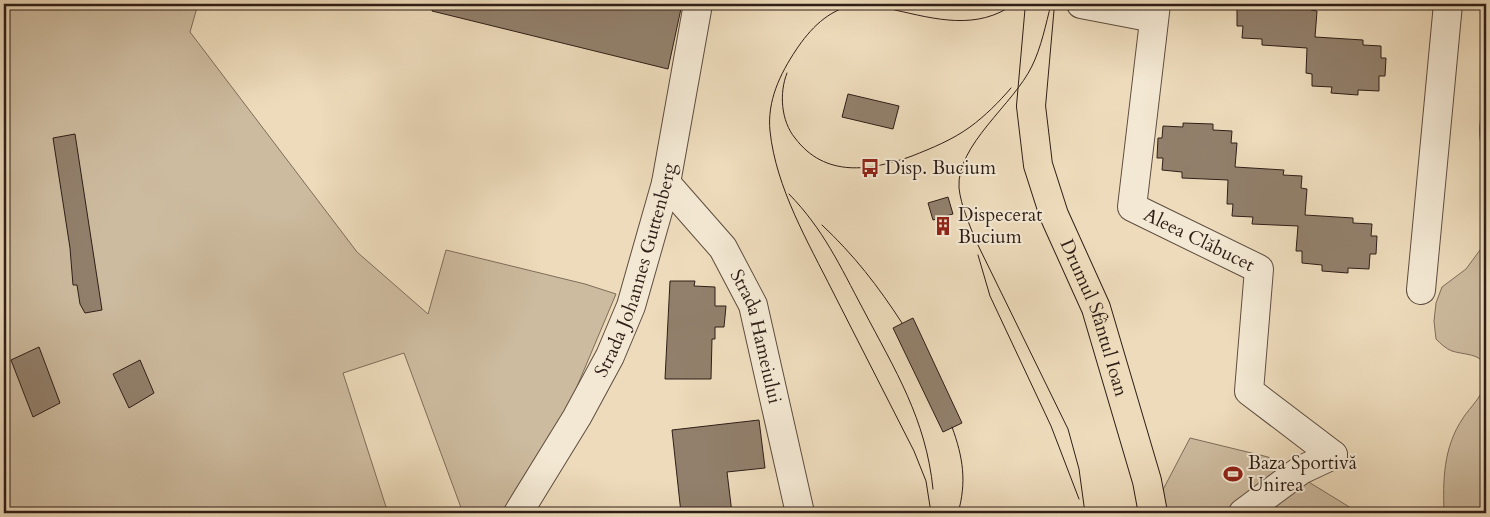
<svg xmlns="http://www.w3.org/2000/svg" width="1490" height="517" font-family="Cardo,serif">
<rect width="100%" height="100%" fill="#eddbbb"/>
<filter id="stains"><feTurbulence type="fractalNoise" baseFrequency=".004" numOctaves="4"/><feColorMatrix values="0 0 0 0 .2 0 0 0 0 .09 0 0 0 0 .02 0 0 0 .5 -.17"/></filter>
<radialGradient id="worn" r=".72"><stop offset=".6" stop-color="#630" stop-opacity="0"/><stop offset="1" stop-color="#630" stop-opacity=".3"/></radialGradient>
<g fill="#cdbb9f" stroke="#7e6c5b">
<polygon points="4,4 198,4 190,32 357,252 428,314 446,250 585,284 616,294 565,415 504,513 463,513 404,353 343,373 388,513 4,513"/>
<path d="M 1486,95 L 1486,161 C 1476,135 1479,121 1486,95 Z"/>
<path d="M 1486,242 L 1486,367 C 1481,353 1464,355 1452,351 C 1446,349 1440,343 1436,339 L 1434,321 L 1436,303 L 1442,287 L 1466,269 Z"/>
<path d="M 1486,382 L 1486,513 L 1444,513 C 1443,480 1443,448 1463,418 C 1471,406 1482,397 1486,382 Z"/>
<polygon points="1190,438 1268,457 1351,508 1371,513 1155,513 1156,503"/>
</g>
<g fill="#92806c" stroke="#2f1e17">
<polygon points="433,4 682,4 668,69 432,11"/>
<polygon points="1243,4 1311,4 1311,10 1317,11 1315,37 1363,40 1363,45 1381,46 1381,58 1386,58 1385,76 1379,76 1379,91 1358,90 1358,95 1331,93 1332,87 1312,86 1312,74 1306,73 1307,48 1262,45 1262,39 1242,38 1243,26 1237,26 1237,6 1242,6"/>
<polygon points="848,94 899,106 893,129 842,117"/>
<polygon points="1183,123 1213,124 1213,130 1232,131 1231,143 1237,143 1235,167 1284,170 1283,175 1302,176 1301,188 1307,189 1305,215 1353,218 1353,223 1372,224 1371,236 1377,236 1376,254 1370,254 1369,269 1348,268 1348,273 1322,271 1322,265 1302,263 1302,251 1296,251 1298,226 1252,224 1253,217 1232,216 1233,204 1227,204 1228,180 1182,178 1182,172 1162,170 1163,158 1157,158 1158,138 1162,138 1163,126 1183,127"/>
<polygon points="75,134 102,310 85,313 80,304 77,285 73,285 70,248 53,138"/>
<polygon points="948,197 953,214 933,220 928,203"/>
<polygon points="670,281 695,281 694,286 715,287 715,306 726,306 724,327 715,327 715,339 712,339 711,379 665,379"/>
<polygon points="913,318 962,423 943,432 893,328"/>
<polygon points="39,347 60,403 33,417 11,360"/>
<polygon points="140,360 154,393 129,408 113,374"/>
<polygon points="759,420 765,468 727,472 732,513 681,513 672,430"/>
</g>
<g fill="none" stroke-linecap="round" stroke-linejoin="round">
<g stroke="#5e4d40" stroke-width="30">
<g id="minor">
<polyline points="1081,4 1154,18"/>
<path id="s1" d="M 1156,4 L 1132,207 L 1259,269 L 1249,391 L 1333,455"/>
<path id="s2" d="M 666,183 L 723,248 L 753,305 L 800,513"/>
<polyline points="1421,290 1448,4"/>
<path id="s3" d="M 518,513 L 577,417 L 610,356 L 631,306 L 666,183 L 698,4"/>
<polyline points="1243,513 1301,470 1333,455"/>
</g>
</g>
<g stroke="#2f1e17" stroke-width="30">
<g id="major">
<path id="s4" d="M 1040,4 L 1031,106 L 1038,165 L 1054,215 L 1096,308 L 1147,481 L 1153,513"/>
</g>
</g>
<use href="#minor" stroke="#f3e8d3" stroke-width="28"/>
<use href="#major" stroke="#eddbbb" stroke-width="28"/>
<g stroke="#2f1e17" stroke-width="1">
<path d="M 1051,4 C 1046,24 1041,48 1032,66 C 1014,104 956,145 959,188 C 961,206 969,223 975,239 L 1068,429 L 1079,469 L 1085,513"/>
<path d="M 787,73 C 779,93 781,121 795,138 C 825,178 870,171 912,156 C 932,148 952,140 970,127 C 985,116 999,102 1011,88"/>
<path d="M 789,194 C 824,230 840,266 863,309 C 895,370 926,419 933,489"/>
<path d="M 822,225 C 854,255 878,286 902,323"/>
<polyline points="978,255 990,296 1051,426 1079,499"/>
<path d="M 952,427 C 963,457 967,482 958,513"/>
<path d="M 931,513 L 926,481 L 914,451 C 887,398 860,345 833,292 C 808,242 776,188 770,131 C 767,101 780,74 796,50 C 810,29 828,10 854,5 C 868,2 881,6 895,10 C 935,19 977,31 1014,4"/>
</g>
</g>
<defs>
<g id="bus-bare" transform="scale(1.5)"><path d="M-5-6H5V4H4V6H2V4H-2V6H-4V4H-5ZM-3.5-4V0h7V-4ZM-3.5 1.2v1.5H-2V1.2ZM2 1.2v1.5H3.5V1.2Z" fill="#8f2418" stroke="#f3e8d3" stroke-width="2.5" paint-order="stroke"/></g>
<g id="building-bare" transform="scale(1.5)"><path d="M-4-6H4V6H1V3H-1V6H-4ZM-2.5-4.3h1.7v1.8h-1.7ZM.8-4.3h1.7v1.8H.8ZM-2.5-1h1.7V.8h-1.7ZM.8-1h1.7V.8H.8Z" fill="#8f2418" stroke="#f3e8d3" stroke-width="2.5" paint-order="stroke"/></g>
<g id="stadium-bare" transform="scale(1.5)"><path d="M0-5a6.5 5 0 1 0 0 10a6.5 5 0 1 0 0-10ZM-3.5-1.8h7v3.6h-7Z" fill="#8f2418" stroke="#f3e8d3" stroke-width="2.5" paint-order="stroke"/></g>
</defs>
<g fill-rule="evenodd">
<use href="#bus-bare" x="870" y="168"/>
<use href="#building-bare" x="943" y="226"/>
<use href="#stadium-bare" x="1233" y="474"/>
</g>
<g text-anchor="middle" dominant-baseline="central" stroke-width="4" stroke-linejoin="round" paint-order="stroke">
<g font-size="19" fill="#2f1e17" stroke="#f3e8d3" text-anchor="start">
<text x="885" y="168">Disp. Bucium</text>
<text x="958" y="215">Dispecerat<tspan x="958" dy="22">Bucium</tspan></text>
<text x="1248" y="463">Baza Sportivă<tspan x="1248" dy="22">Unirea</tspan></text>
</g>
<g font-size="19" fill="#2f1e17" stroke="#f3e8d3">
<text stroke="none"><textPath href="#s1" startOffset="279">Aleea Clăbucet</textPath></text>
<text stroke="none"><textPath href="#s3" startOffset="272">Strada Johannes Guttenberg</textPath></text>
<text stroke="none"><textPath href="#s4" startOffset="325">Drumul Sfântul Ioan</textPath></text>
<text stroke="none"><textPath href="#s2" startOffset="182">Strada Hameiului</textPath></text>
</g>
</g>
<rect width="1490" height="517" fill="none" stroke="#eddbbb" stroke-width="20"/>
<rect x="5" y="5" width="1480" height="507" fill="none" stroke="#2f1e17" stroke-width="2.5"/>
<rect x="10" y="10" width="1470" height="497" fill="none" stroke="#2f1e17"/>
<rect width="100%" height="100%" filter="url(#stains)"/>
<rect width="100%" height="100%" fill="url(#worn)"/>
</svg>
